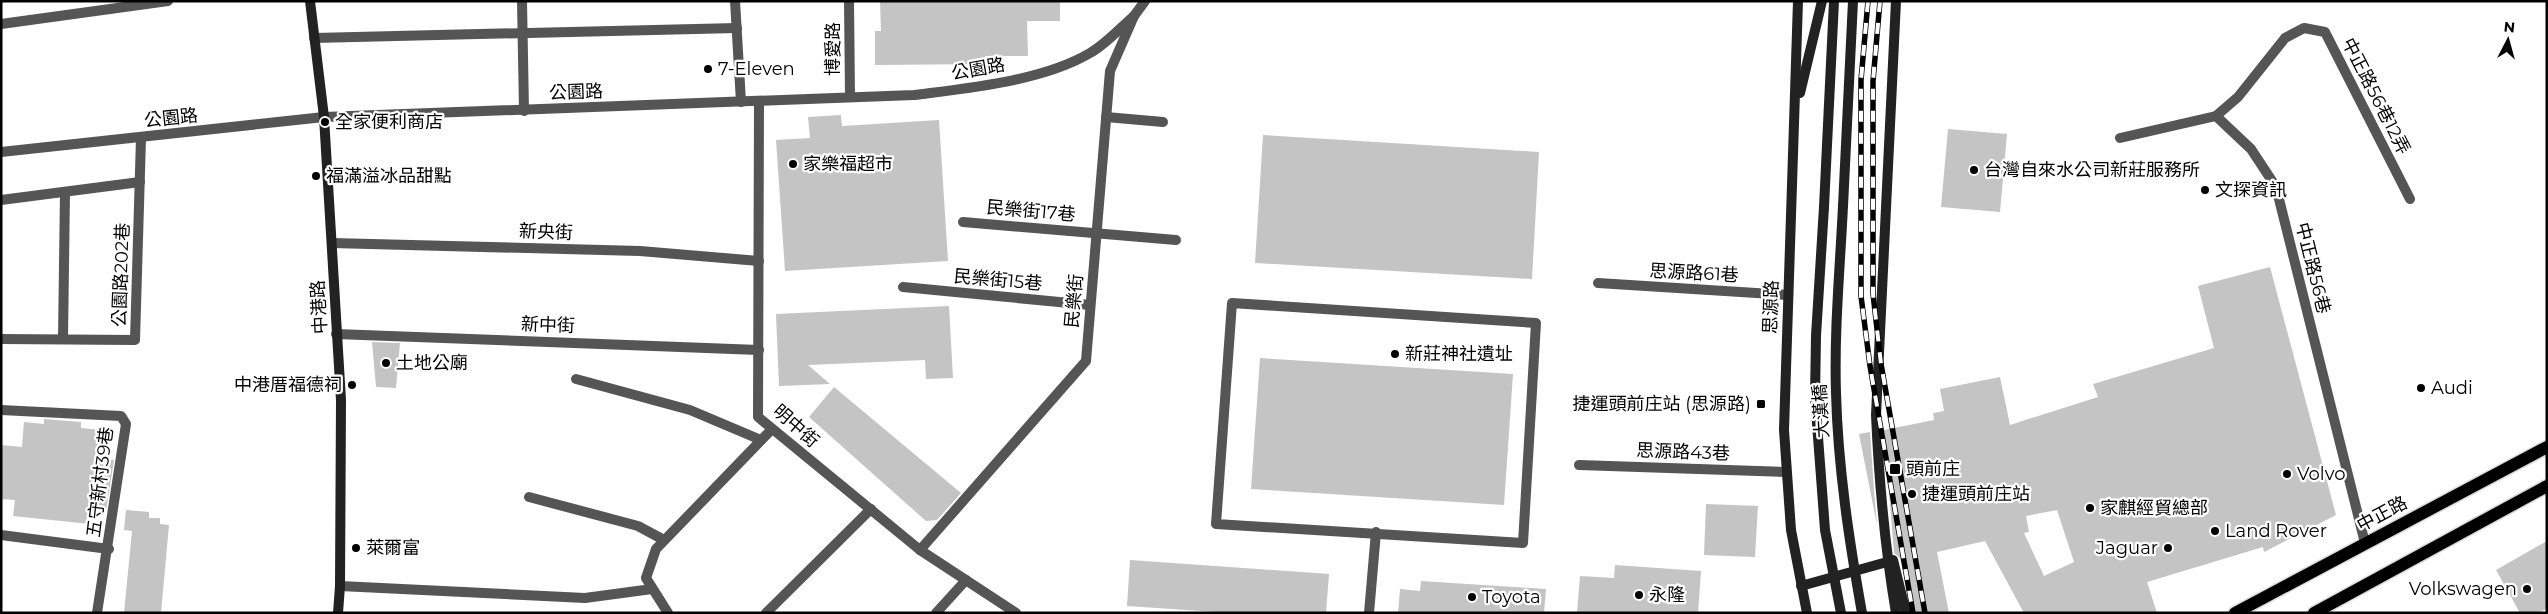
<svg xmlns="http://www.w3.org/2000/svg" width="2548" height="614" font-family="Montserrat,'Noto Sans TC',sans-serif">
<rect width="100%" height="100%" fill="#fff"/>
<g fill="#c4c4c4" fill-rule="evenodd">
<polygon points="880,1 1060,1 1060,21 1027,21 1028,56 985,56 985,64 875,65 875,31 881,31"/>
<polygon points="841,115 842,126 939,120 948,261 785,271 776,140 810,138 808,117"/>
<polygon points="1948,129 2007,134 2000,212 1941,207"/>
<polygon points="1263,135 1539,152 1532,279 1255,263"/>
<path d="M 2270,267 L 2336,515 L 2264,552 L 2263,547 L 2147,582 L 2157,613 L 2024,613 L 1985,541 L 1937,552 L 1949,613 L 1913,613 L 1900,558 L 1894,553 L 1884,430 L 1934,420 L 1933,413 L 1944,411 L 1940,389 L 2000,377 L 2010,425 L 2098,397 L 2093,384 L 2214,348 L 2198,286 ZM 2057,510 L 2074,562 L 2044,576 L 2024,533 L 2029,532 L 2026,516 Z"/>
<polygon points="949,306 953,378 926,379 925,360 808,365 830,384 779,386 776,314"/>
<polygon points="372,342 400,343 396,388 376,387"/>
<polygon points="1260,358 1513,374 1504,505 1251,489"/>
<polygon points="834,387 961,493 937,520 926,521 809,417"/>
<polygon points="44,419 81,422 81,428 101,430 98,458 114,460 106,511 92,510 90,524 13,516 15,500 1,499 1,445 22,447 24,422 44,424"/>
<polygon points="1870,432 1874,490 1877,525 1859,434"/>
<polygon points="1706,504 1758,506 1755,557 1704,555"/>
<polygon points="126,510 149,512 149,518 160,518 160,524 169,525 161,613 124,613 132,531 124,530"/>
<polygon points="2547,541 2547,609 2536,613 2520,613 2496,570"/>
<polygon points="1130,560 1329,574 1326,613 1231,613 1127,606"/>
<polygon points="1615,565 1701,571 1698,613 1577,613 1580,576 1614,578"/>
<polygon points="1421,581 1546,589 1544,613 1398,613 1400,589 1420,591"/>
</g>
<g fill="none" stroke-linecap="round" stroke-linejoin="round">
<g stroke="#dbdbdb" stroke-width="15">
<g id="primary">
<polyline points="2235,613 2547,447"/>
<polyline points="2314,613 2547,486"/>
</g>
</g>
<polyline stroke="#777" stroke-width="3" stroke-dasharray="1 2.5" stroke-linecap="butt" points="2415,594 2421,590"/>
<g stroke="#555" stroke-width="10">
<polyline points="522,1 524,111"/>
<polyline points="735,1 741,102"/>
<polyline points="1,24 168,1"/>
<polyline points="314,38 737,28"/>
<polyline points="1106,117 1163,122"/>
<polyline points="1,200 140,182"/>
<polyline points="963,222 1176,240"/>
<polyline points="903,287 1090,305"/>
<polygon points="1232,303 1536,323 1523,543 1216,524"/>
<polyline points="1,339 135,340 141,138"/>
<polyline points="63,339 65,192"/>
<polyline points="576,379 690,410 761,440"/>
<polyline points="1,410 121,416 126,424 97,613"/>
<polyline points="529,497 638,526 664,540"/>
<polyline points="1,535 109,549"/>
<polyline points="340,586 585,598 652,589"/>
<polyline points="668,613 646,578 656,549 772,429"/>
<polyline points="766,613 871,509"/>
<polyline points="936,613 966,580"/>
</g>
<g stroke="#555" stroke-width="10">
<polyline points="849,1 850,97"/>
<polyline points="759,101 758,417 920,550 1016,613"/>
<polyline points="2216,116 2238,97 2285,38 2304,28 2325,32 2410,199"/>
<polyline points="2120,138 2216,116 2251,149 2276,187 2365,543"/>
<path d="M 1,152 L 324,117 L 914,95 C 968,88 1043,81 1090,53 C 1106,44 1120,28 1134,16"/>
<polyline points="332,243 640,251 759,261"/>
<polyline points="1598,283 1788,295"/>
<polyline points="336,334 759,350"/>
<polyline points="1579,465 1786,472"/>
<polyline points="920,550 1086,361 1110,71 1134,16 1145,1"/>
<polyline points="1369,613 1376,532"/>
</g>
<g stroke="#222" stroke-width="10">
<polyline points="310,1 324,117 341,400 340,586 338,613"/>
<polyline points="1798,1 1784,430 1791,530 1807,613"/>
<path d="M 1896,1 L 1876,415 C 1879,481 1885,548 1896,613"/>
<polyline points="1800,93 1822,1"/>
<polyline points="1843,206 1853,1"/>
<polyline points="1824,207 1834,1"/>
<polyline points="1893,560 1906,613"/>
<polyline points="1801,586 1887,562"/>
</g>
<use href="#primary" stroke="#000" stroke-width="12"/>
<g stroke="#000" stroke-width="5.5">
<g id="rail">
<polyline points="1868,1 1861,80 1861,296 1870,366 1913,613"/>
<polyline points="1880,1 1873,81 1873,294 1881,364 1925,613"/>
</g>
</g>
<use href="#rail" stroke="#fff" stroke-width="4" stroke-dasharray="11" stroke-linecap="butt"/>
<g stroke="#222" stroke-width="10">
<path d="M 1843,206 C 1840,268 1834,331 1836,393 C 1838,467 1849,540 1862,613"/>
<polyline points="1824,207 1816,336 1815,397 1825,530 1841,613"/>
</g>
</g>
<g fill="#000" stroke="#fff" stroke-width="2">
<circle cx="708" cy="69" r="5"/>
<circle cx="325" cy="122" r="5"/>
<circle cx="793" cy="164" r="5"/>
<circle cx="1974" cy="170" r="5"/>
<circle cx="316" cy="176" r="5"/>
<circle cx="2205" cy="190" r="5"/>
<circle cx="1395" cy="354" r="5"/>
<circle cx="386" cy="363" r="5"/>
<circle cx="352" cy="385" r="5"/>
<circle cx="2421" cy="388" r="5"/>
<rect x="1756" y="399" width="10" height="10" rx="2.5"/>
<rect x="1889" y="463" width="12" height="12" rx="2.5"/>
<circle cx="2287" cy="474" r="5"/>
<circle cx="1912" cy="494" r="5"/>
<circle cx="2090" cy="508" r="5"/>
<circle cx="2215" cy="531" r="5"/>
<circle cx="356" cy="548" r="5"/>
<circle cx="2168" cy="548" r="5"/>
<circle cx="2527" cy="589" r="5"/>
<circle cx="1639" cy="595" r="5"/>
<circle cx="1472" cy="597" r="5"/>
</g>
<g text-anchor="middle" dominant-baseline="central" stroke-width="4.5" stroke-linejoin="round" paint-order="stroke">
<g font-size="18" fill="#000" stroke="#fff">
<text transform="translate(833 49) rotate(-90)">博愛路</text>
<text transform="translate(978 69) rotate(-10)">公園路</text>
<text transform="translate(576 92) rotate(-2)">公園路</text>
<text transform="translate(2376 96) rotate(63)">中正路56巷12弄</text>
<text transform="translate(171 118) rotate(-6)">公園路</text>
<text transform="translate(1031 211) rotate(5)">民樂街17巷</text>
<text transform="translate(546 232) rotate(2)">新央街</text>
<text transform="translate(2313 268) rotate(76)">中正路56巷</text>
<text transform="translate(1694 273) rotate(3)">思源路61巷</text>
<text transform="translate(121 275) rotate(-88)">公園路202巷</text>
<text transform="translate(998 280) rotate(5)">民樂街15巷</text>
<text transform="translate(1074 301) rotate(-85)">民樂街</text>
<text transform="translate(319 307) rotate(-93)">中港路</text>
<text transform="translate(1771 307) rotate(-88)">思源路</text>
<text transform="translate(548 325) rotate(2)">新中街</text>
<text transform="translate(1821 411) rotate(-93)">大漢橋</text>
<text transform="translate(796 426) rotate(41)">明中街</text>
<text transform="translate(1683 452) rotate(2)">思源路43巷</text>
<text transform="translate(100 482) rotate(-83)">五守新村39巷</text>
<text transform="translate(2382 514) rotate(-28)">中正路</text>
</g>
<g font-size="18" fill="#000" stroke="#fff" text-anchor="start">
<text x="718" y="69">7-Eleven</text>
<text x="335" y="122">全家便利商店</text>
<text x="803" y="164">家樂福超市</text>
<text x="1984" y="170">台灣自來水公司新莊服務所</text>
<text x="326" y="176">福滿溢冰品甜點</text>
<text x="2215" y="190">文探資訊</text>
<text x="1405" y="354">新莊神社遺址</text>
<text x="396" y="363">土地公廟</text>
<text x="342" y="385" text-anchor="end">中港厝福德祠</text>
<text x="2431" y="388">Audi</text>
<text x="1751" y="404" text-anchor="end">捷運頭前庄站 (思源路)</text>
<text x="1906" y="469">頭前庄</text>
<text x="2297" y="474">Volvo</text>
<text x="1922" y="494">捷運頭前庄站</text>
<text x="2100" y="508">家麒經貿總部</text>
<text x="2225" y="531">Land Rover</text>
<text x="366" y="548">萊爾富</text>
<text x="2158" y="548" text-anchor="end">Jaguar</text>
<text x="2517" y="589" text-anchor="end">Volkswagen</text>
<text x="1649" y="595">永隆</text>
<text x="1482" y="597">Toyota</text>
</g>
</g>
<rect width="2548" height="614" fill="none" stroke="#000000" stroke-width="5"/>
<g transform="translate(2508 40) rotate(6)" stroke="#ffffff" stroke-width="4" paint-order="stroke">
<path d="M0-4L9 19L0 12L-9 19Z" fill="#000000"/>
<text y="-8" font-size="14" font-weight="bold" text-anchor="middle" fill="#000000">N</text>
</g>
</svg>
